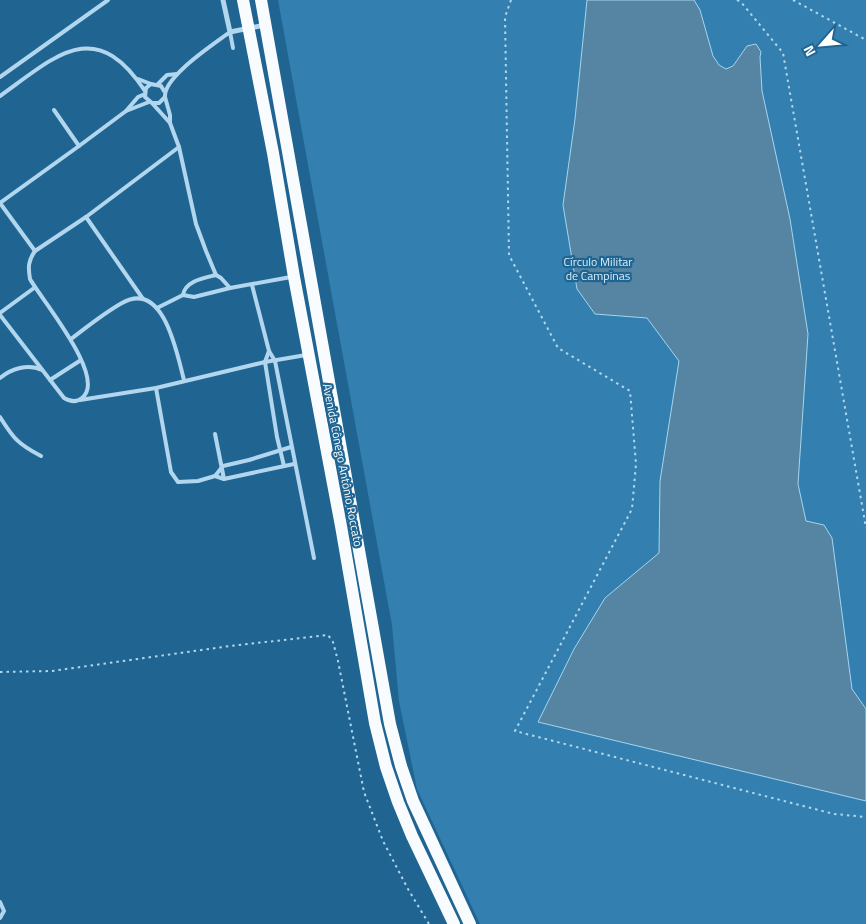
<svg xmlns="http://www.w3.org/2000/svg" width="866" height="924" font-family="'Titillium Web',sans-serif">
<rect width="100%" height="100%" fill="#206592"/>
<polygon fill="#3380b0" points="278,0 866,0 866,924 480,924 417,789 399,701 392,625"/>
<polygon fill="#5685a3" stroke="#a5d4ef" points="587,0 694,0 700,10 713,56 719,65 726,69 733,66 747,46 756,44 761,52 760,57 762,91 790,219 808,334 798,484 806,521 824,525 832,538 852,689 866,709 866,801 538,722 574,649 605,598 659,553 660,481 679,361 647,318 595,314 577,289 563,205 575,119"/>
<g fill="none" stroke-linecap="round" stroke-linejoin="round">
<g stroke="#b1d6ee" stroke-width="2" stroke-dasharray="2.5 4" stroke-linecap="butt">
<polyline points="511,0 505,17 509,255 558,348 630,391 636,464 632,509 515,731 834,814 866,817"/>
<polyline points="737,0 741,2 783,53 866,528"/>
<polyline points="793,0 866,40"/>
<polyline points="0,672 52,671 230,646 328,635 333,642 338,661 364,792 383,841 408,889 429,924"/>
</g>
<g stroke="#b1d6ee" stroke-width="4">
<polyline points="0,77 108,0"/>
<polyline points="138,79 151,84"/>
<polyline points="158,84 167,75 177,74"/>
<path d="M 164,91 L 161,86 L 151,84 L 146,88 L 145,97 L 152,103 L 159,103 L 165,97 C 163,77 214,44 230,32 L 233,48"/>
<polyline points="145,94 138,97 126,111 79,146 0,203 35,251 86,217 179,147 170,123 170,115 165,97"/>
<path d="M 0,96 C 56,56 95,15 145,91"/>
<polyline points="152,103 170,123"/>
<polyline points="54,110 79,146"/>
<polyline points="126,111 149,102"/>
<polyline points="179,147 196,224 206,251 216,275"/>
<polyline points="86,217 143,299"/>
<polyline points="252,285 269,351 275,361 314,558"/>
<path d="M 183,295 C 185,281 204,278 216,275 L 221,278 L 230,288"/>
<polyline points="157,308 183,295 194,297 230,288 291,277"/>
<polyline points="0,313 34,288"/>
<path d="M 0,315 L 64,398 C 69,401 76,403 82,398 C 108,378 41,299 30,279 C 28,267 28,261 35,251"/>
<path d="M 71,339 C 87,327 104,313 122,303 C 164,279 177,354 184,380"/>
<polyline points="269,351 265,362 277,437 284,466"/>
<path d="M 0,378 C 11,369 28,363 42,370"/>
<polyline points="50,380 81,360"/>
<polyline points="156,388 171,472 178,482 198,481 215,476 224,479 294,464"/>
<polyline points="80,400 156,388 265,362 306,355"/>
<path d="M 0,417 C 13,438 18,444 41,456"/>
<polyline points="215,434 224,479"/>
<polyline points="215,476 223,466 249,460 291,447"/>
<polyline points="0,902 4,911 0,918"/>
</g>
<polyline stroke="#b1d6ee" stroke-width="5" points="223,0 230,32 265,25"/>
<g stroke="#f8fcff" stroke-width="12">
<polyline points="243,0 273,153 294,277 341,526 375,723 386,767 398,802 412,836 454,924"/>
<polyline points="261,0 390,724 401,766 413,801 470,924"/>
</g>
</g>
<g text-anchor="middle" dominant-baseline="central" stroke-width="4.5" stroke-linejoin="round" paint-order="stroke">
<g font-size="12" fill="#d7edfa" stroke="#206592">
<text x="598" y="261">Círculo Militar<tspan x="598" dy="14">de Campinas</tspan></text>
</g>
<g font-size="12" fill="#fff" stroke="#206592">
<text transform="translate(343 465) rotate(79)">Avenida Cônego Antônio Roccato</text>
</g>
</g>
<g transform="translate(821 45) rotate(243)" stroke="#206592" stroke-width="4" paint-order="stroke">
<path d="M0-4L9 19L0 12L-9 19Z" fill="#ffffff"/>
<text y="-8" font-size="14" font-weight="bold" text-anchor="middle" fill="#ffffff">N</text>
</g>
</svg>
